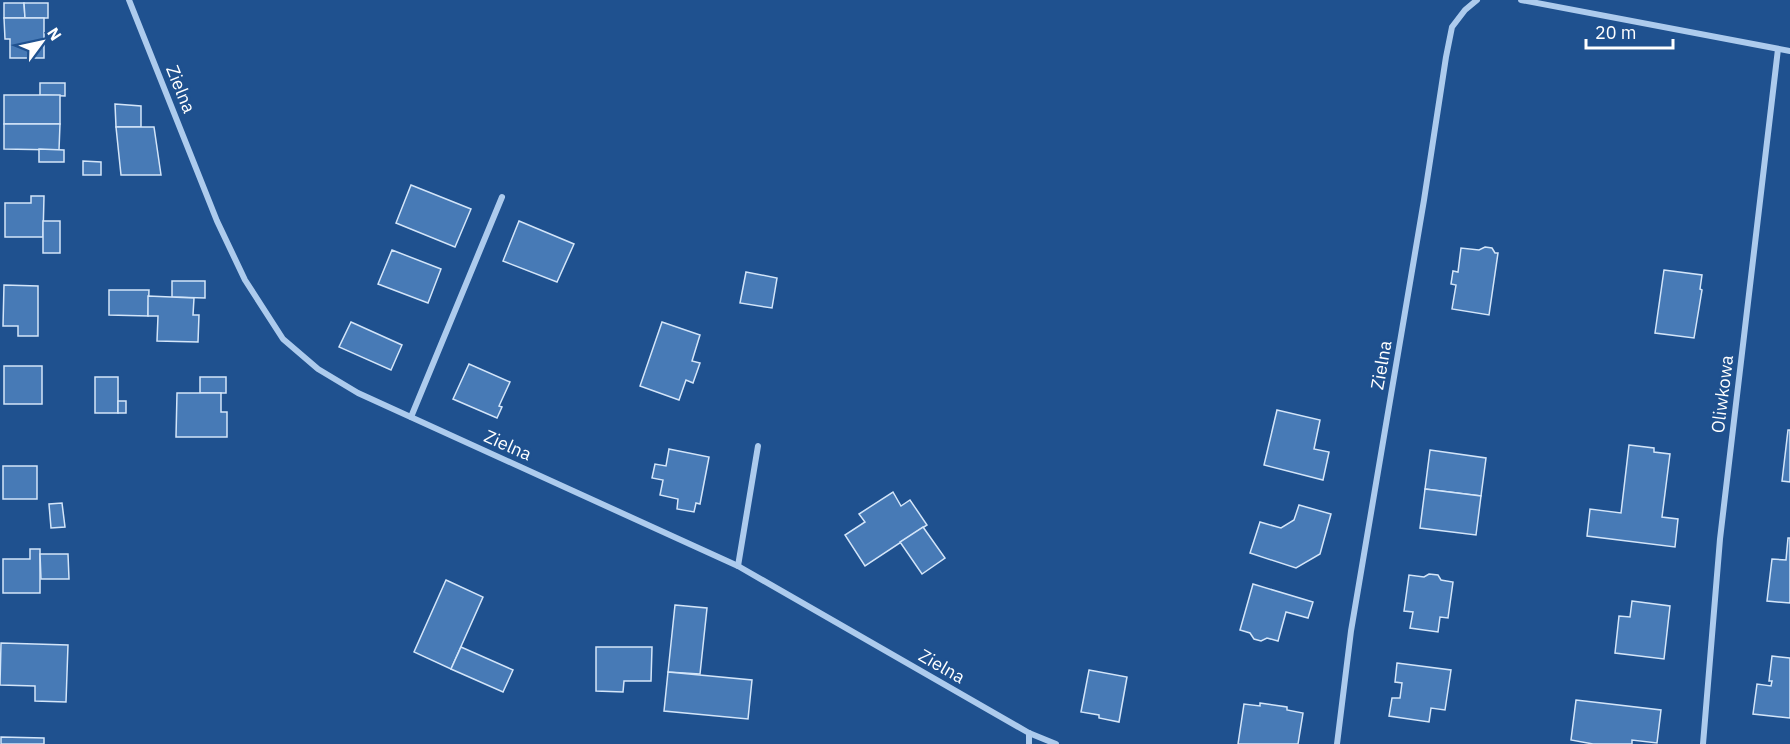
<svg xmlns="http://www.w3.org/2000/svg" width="1790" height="744" font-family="'IBM Plex Sans',sans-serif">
<rect width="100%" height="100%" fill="#1f518f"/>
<g fill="#477ab6" stroke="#d3e5f9" stroke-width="1.5">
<polygon points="4,3 24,3 25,18 4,18"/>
<polygon points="24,3 48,3 48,18 25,18"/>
<polygon points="4,18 44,18 44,58 10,58 10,39 5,39"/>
<polygon points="40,83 65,83 65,96 40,95"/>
<rect x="4" y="95" width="56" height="29"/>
<polygon points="115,104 141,106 141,127 116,127"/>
<polygon points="4,124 60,124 59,150 4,149"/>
<polygon points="116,127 154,127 161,175 121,175"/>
<polygon points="39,149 64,150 64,162 39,162"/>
<polygon points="83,161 101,162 101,175 83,175"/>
<polygon points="411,185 471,209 455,247 396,223"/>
<polygon points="31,196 44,196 43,237 5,237 5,203 31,203"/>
<rect x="43" y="221" width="17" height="32"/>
<polygon points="519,221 574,244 557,282 503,261"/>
<polygon points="1485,247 1492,248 1495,253 1498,253 1489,315 1452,309 1456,285 1451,284 1453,271 1458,272 1461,248 1479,250"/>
<polygon points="392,250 441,269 428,303 378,284"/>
<polygon points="1664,270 1702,275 1700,289 1702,290 1694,338 1655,333"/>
<polygon points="746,272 777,278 772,308 740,303"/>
<polygon points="172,281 205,281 205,298 172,297"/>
<polygon points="4,285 38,286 38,336 18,336 18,326 3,326"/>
<polygon points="109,290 149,290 148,316 109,315"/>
<polygon points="148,296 194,298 193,315 199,315 198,342 157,341 158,316 148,316"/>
<polygon points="351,322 402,345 391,370 339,347"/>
<polygon points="662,322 700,335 692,361 700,363 693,383 686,380 679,400 640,386"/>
<polygon points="469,364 510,382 499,406 502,407 497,418 453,399"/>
<rect x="4" y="366" width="38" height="38"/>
<rect x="95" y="377" width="23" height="36"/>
<rect x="200" y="377" width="26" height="16"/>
<polygon points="177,393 221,393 221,412 227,412 227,437 176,437"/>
<rect x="118" y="401" width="8" height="12"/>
<polygon points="1277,410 1320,420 1314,449 1329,452 1323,480 1264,465"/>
<polygon points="1788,430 1790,430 1790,482 1782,481"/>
<polygon points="1629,445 1654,448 1654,452 1670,454 1662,517 1678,519 1675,547 1587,536 1590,509 1621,513"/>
<polygon points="669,449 709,457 700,504 696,503 694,512 677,509 678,499 660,495 663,480 652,478 655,464 666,466"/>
<polygon points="1430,450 1486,458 1481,496 1425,489"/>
<rect x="3" y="466" width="34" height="33"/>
<polygon points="1425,489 1481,496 1476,535 1420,528"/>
<polygon points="893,492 901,506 910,500 927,525 865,566 845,535 865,522 859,514"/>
<polygon points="62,503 65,527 51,528 49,504"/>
<polygon points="1299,505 1331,514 1320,554 1296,568 1250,553 1260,522 1281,528 1294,520"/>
<polygon points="923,527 945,558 922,574 900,542"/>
<polygon points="1788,538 1790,538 1790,603 1767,601 1772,559 1786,560"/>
<polygon points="30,549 40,549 40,593 3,593 3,559 30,559"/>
<polygon points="40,554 68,554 69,579 41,579"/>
<polygon points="1429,574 1438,575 1441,580 1453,582 1448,618 1440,617 1438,632 1410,628 1413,612 1404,611 1409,575 1424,577"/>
<polygon points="446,580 483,597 451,669 414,652"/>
<polygon points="1253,584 1313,602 1308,618 1286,612 1278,641 1267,638 1261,641 1254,639 1250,633 1240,630"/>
<polygon points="1632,601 1670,606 1664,659 1615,653 1619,616 1630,617"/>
<polygon points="675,605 707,608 700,674 668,672"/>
<polygon points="1,643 68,645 66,702 35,701 35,686 0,685"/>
<polygon points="461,647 513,670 503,692 451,669"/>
<polygon points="596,647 652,647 651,681 624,681 623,692 596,691"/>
<polygon points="1772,656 1790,658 1790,718 1753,714 1757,684 1771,686 1772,681 1769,681"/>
<polygon points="1397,663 1451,670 1445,710 1431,708 1429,722 1389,716 1392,698 1400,698 1402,683 1395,682"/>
<polygon points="1089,670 1127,677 1119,722 1099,718 1099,715 1081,712"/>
<polygon points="668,672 752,680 748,719 664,711"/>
<polygon points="1576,700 1661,710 1657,743 1632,740 1632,744 1593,744 1571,740"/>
<polygon points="1260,703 1287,707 1287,710 1303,713 1298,744 1238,744 1244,704 1260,706"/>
<polygon points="1,737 44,738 44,744 1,744"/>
</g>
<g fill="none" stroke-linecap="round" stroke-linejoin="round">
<g stroke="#adcbed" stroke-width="6">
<polyline points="129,0 217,221 245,280 283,339 318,369 358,393 738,566 1029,733 1056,744"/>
<polyline points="1521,0 1790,51"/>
<polyline points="411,417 502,197"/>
<polyline points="738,566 758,446"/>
<polyline points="1029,744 1029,733"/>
<polyline points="1337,744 1351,631 1424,200 1446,57 1452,27 1465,10 1477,0"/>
<polyline points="1703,744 1720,539 1778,49"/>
</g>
</g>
<g text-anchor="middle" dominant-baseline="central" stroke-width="5" stroke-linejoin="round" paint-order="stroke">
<g font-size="18" fill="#fff" stroke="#1f518f">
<text transform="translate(181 89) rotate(68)">Zielna</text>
<text transform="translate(1381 365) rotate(-80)">Zielna</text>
<text transform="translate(1722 394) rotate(-83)">Oliwkowa</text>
<text transform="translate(508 445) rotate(24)">Zielna</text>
<text transform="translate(942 666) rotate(30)">Zielna</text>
</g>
</g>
<g transform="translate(42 42) rotate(57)" stroke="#1f518f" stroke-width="4.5" paint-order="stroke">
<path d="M0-4.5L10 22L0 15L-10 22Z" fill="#ffffff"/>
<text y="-9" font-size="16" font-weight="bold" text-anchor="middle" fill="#ffffff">N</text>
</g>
<path d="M1586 39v9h87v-9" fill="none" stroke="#ffffff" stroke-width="3"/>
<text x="1595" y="39" font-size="18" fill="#ffffff" stroke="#1f518f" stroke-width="4.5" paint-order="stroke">20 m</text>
</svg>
